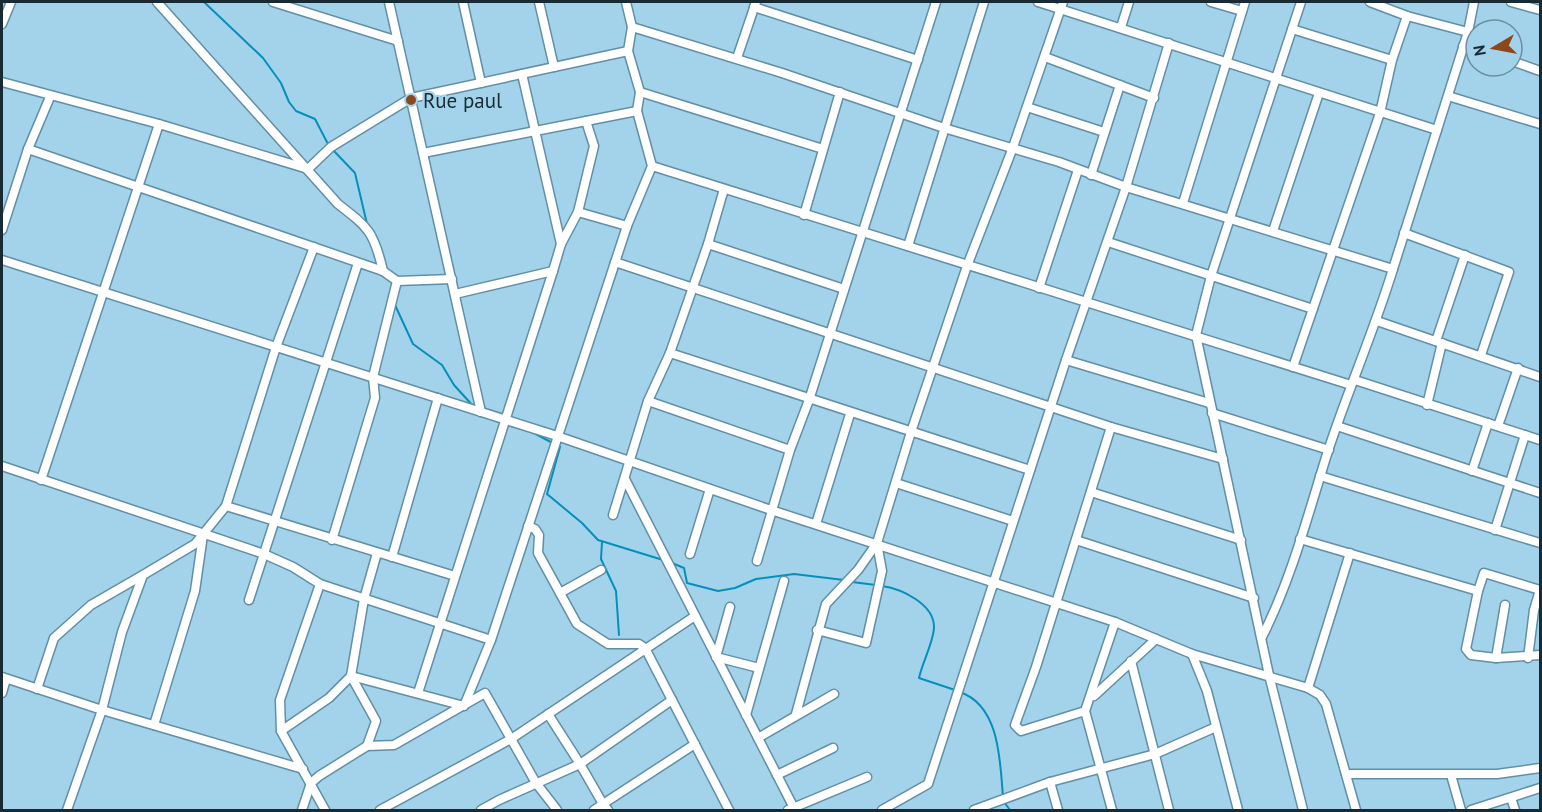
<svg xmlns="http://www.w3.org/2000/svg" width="1542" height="812" font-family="'PT Sans',sans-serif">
<rect width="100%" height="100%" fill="#a3d3eb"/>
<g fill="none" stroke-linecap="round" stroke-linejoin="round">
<g stroke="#058fbb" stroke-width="2">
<polyline points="204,2 263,58 281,83 289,102 296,111 315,119 329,146"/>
<polyline points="333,150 355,173 367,224"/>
<polyline points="395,305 413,344 442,365 454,385 474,407"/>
<polyline points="482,415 501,423"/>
<polyline points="507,425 532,432 560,447 547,494 582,523 598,540 663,560"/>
<polyline points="602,542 601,559 616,591 619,635"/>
<polyline points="672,563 684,568 687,583 718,591 735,588 756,579 794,574 844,580"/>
<polyline points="852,582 876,585"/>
<path d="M 882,586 C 902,589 934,604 934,627 C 934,641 922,663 919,678 L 955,690"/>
<path d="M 960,692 C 1000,706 1000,761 1003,797"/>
<polyline points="1004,802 1010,810"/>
</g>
<g stroke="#618fa5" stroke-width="11">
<g id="minor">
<path d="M 157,2 L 338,204 C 369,228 374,232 383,271"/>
<polyline points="273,2 398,41"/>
<polyline points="389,2 481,412"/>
<polyline points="463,2 481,83"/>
<polyline points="539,2 554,67"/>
<polyline points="1038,2 1437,130"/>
<polyline points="1211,2 1242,11"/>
<polyline points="1301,2 1211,276 1196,335 1269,675 1303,810"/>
<polyline points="1370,2 1407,16 1468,32"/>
<polyline points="1511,2 1540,10"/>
<polyline points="754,7 918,60"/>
<polyline points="2,24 11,2"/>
<polyline points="632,27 782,73 944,128 1059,162 1126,187 1393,269 1468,32 1474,2"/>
<polyline points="1121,27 1129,2"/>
<polyline points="1292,29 1392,60"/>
<polyline points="1463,46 1476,50"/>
<polyline points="1045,57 1154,98"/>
<polyline points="737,58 756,2"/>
<polyline points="1512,61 1540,71"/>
<polyline points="522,74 561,244"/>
<polyline points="2,82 159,124 308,169 331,147 411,98 628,51"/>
<polyline points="640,92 823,149"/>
<polyline points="1448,96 1540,124"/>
<polyline points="1027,107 1104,132"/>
<polyline points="28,149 383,271 397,281 452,279"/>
<polyline points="423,153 637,111"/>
<polyline points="652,166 1351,385"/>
<polyline points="1091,175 1120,85"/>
<polyline points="1183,203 1245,2"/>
<polyline points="578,212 627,226"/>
<polyline points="804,215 840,92"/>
<polyline points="2,230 28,149 50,97"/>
<polyline points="1273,231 1319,93"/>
<polyline points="1404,233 1509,272 1481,355"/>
<polyline points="1108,242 1313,309"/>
<polyline points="708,244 844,289"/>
<polyline points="908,246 984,2"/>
<polyline points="2,260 557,436 771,510 1115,622 1192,654 1308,688 1320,695 1326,704 1356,810"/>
<polyline points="615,262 1111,427 1223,459"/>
<polyline points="1039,288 1078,170"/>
<polyline points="455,294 553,271"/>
<polyline points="1377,321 1540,377"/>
<polyline points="1436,341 1465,255"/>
<polyline points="670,353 1030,470"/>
<polyline points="1066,360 1209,403"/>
<polyline points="1293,367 1380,113 1392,60 1407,16"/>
<polyline points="1355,380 1540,440"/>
<polyline points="648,401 790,450"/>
<polyline points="1427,405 1442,343"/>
<polyline points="1212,413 1329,450"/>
<polyline points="1337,426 1540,493"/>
<polyline points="1498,426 1518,368"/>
<polyline points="2,466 264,554 293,567 320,584 491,640"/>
<polyline points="1472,471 1488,423"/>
<polyline points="1320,476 1540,543"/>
<polyline points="625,479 795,810"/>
<polyline points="41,480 159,124"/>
<polyline points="896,483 1013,521"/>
<polyline points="1091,492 1241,540"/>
<polyline points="226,506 455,576"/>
<polyline points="613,515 648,401 670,353 708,244 724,189"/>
<polyline points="816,524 850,414"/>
<polyline points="528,526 535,529 539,535 538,553 577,624 608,644 639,644 645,648 729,810"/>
<polyline points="1495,530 1525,435"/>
<polyline points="1300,539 1478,591"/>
<polyline points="332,540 375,398 373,377 397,281"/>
<polyline points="1076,540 1254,598"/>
<polyline points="690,554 710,489"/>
<polyline points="392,557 438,398"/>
<polyline points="757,561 790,450 809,400 936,2"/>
<polyline points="320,584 280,700 281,731 325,810"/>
<polyline points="1540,590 1484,573 1478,591 1466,649 1471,655 1496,658 1540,655"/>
<polyline points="560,593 601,570"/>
<polyline points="249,600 358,263"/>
<polyline points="730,607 716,657 759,668"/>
<polyline points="817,630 866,643 882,571 877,543"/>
<path d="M 1262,637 C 1292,578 1308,514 1328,451 C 1348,390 1374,331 1393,269"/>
<polyline points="1192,654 1207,691 1238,810"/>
<polyline points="1496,658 1505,605"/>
<polyline points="1528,658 1534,610 1540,590"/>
<polyline points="1131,661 1169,810"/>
<polyline points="351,676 464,706 491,640 627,226 652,166 637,111 640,92 628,51 632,27 626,2"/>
<polyline points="351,676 376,721 367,746"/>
<polyline points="2,677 102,710 303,769"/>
<polyline points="1308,688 1350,553"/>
<polyline points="37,689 54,638 91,605 143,575"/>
<polyline points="2,693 6,679"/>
<polyline points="418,693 553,271 561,244 578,212 594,146 586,121"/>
<polyline points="1094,696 1156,639"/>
<polyline points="1085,711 1021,731 1015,725 1036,667 1111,427"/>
<polyline points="548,714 580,764 672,700"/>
<polyline points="796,714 826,604 858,570 877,543 911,432 967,266 1012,150 1063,2"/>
<polyline points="746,715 784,581"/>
<polyline points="154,725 195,591 203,535"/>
<polyline points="281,731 329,698 351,676 364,599 377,553"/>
<polyline points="758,738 834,694"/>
<polyline points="1346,774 1497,774 1540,768"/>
<polyline points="777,775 833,748"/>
<polyline points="1451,775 1461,810"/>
<polyline points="1050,782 1058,810"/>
<polyline points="1511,798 1515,810"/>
<polyline points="67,810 102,710 122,632 143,575 195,544 226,506 276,347 314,247"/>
<polyline points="302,810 311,783 319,776 367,746 394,745 485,693 536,783 557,810"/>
<polyline points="380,810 511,739 695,616"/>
<polyline points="481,810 499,800 580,764 603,804 695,744"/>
<polyline points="594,810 603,804 608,810"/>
<polyline points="788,810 867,777"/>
<polyline points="882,810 928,784 1066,360 1126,187 1169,43"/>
<polyline points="974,810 1050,782 1155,754 1216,727"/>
<polyline points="1112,810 1085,711 1115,622"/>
<polyline points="1471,810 1540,788"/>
</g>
</g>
<use href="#minor" stroke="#fff" stroke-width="8"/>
</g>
<circle fill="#8c471d" stroke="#a3d3eb" stroke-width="2" cx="411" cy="100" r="6"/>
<g text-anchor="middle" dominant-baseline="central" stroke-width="4.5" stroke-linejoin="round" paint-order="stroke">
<g font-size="21" fill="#182b34" stroke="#a3d3eb" text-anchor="start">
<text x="423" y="100">Rue paul</text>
</g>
</g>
<rect width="1542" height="812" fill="none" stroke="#182b34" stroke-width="6"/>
<g transform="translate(1494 48) rotate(260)"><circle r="28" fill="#a3d3eb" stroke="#6b90a2" stroke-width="1.5"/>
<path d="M0-4.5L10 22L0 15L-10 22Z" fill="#8c471d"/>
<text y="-9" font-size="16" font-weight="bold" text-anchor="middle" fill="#182b34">N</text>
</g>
</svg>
